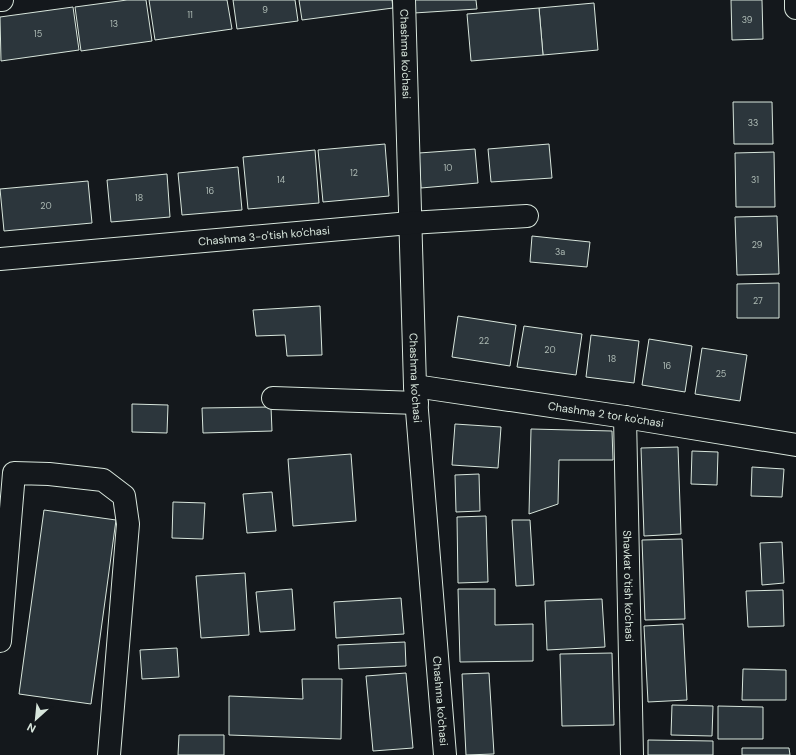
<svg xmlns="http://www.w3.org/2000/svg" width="796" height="755" font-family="'DM Sans',sans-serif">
<rect width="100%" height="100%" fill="#14181c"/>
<g fill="#2c363c" stroke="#d8e6dc">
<polygon points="127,0 146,0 152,41 81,51 75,7"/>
<polygon points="149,0 227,0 232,29 155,40"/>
<polygon points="233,0 295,0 298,21 237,29"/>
<polygon points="299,0 392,0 393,8 302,20"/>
<polygon points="414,0 476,0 477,9 414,13"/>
<polygon points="731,0 762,0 763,39 732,40"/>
<polygon points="594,3 598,50 543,55 539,8"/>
<polygon points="73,7 79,50 1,61 0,17"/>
<polygon points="539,8 543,55 471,61 467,14"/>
<polygon points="733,102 772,102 773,144 734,144"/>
<polygon points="385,144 389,196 323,202 318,150"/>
<polygon points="549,144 552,178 491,182 488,149"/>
<polygon points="475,149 478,183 421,188 419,153"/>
<polygon points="315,150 319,203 248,209 243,157"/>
<polygon points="774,152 775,207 736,207 735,153"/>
<polygon points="238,167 242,210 182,215 178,173"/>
<polygon points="167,174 170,217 111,222 107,180"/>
<polygon points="88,181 92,223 4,231 0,189"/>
<polygon points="777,216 779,274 737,275 735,217"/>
<polygon points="532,236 590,242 587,267 530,262"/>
<polygon points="779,283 779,318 737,318 737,284"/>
<polygon points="320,306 322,355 287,356 285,335 256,336 253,310"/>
<polygon points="458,316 516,325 510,366 452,357"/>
<polygon points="524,326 582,334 576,375 517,367"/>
<polygon points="591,335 639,341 634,383 586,377"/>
<polygon points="649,339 692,346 685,392 642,385"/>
<polygon points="702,348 747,355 740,401 695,394"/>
<polygon points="132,404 168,405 167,433 132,432"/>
<polygon points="271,407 272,431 203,433 202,408"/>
<polygon points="455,424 501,427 498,468 452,465"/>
<polygon points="531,429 612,431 613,460 559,460 558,504 529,514"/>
<polygon points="678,447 681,534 644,536 641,448"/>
<polygon points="692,451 718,452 717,485 691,484"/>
<polygon points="351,454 356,521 293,526 288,459"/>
<polygon points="752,467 784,469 782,497 751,496"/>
<polygon points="479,474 480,511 456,512 455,475"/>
<polygon points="272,492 276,531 247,533 243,494"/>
<polygon points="173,502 205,503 203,539 172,538"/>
<polygon points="44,510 116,520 91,704 19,694"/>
<polygon points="486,516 488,582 458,583 457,517"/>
<polygon points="512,520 530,520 534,585 516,586"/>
<polygon points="682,539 685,619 645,620 642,540"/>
<polygon points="782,542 784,583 762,585 760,543"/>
<polygon points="245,573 249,635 201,638 196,576"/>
<polygon points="292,589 295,630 260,632 256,592"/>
<polygon points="458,589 495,589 495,625 533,624 533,661 460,662"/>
<polygon points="783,590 784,626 748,627 746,591"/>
<polygon points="401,598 404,634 336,638 334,602"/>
<polygon points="602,599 605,647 547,650 545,601"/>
<polygon points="683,624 687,700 648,702 644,626"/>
<polygon points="405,642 406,666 339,669 338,645"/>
<polygon points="177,648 179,677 142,679 140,650"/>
<polygon points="612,653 614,725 562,726 560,654"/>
<polygon points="743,669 786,670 786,700 742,700"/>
<polygon points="406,673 413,748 373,751 366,676"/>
<polygon points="489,673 494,754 466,755 462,674"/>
<polygon points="302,679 342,679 341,739 229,735 229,696 303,699"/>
<polygon points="672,705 713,706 712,736 671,735"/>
<polygon points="718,706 763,707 763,739 718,739"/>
<polygon points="179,735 224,735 224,755 178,755"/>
<polygon points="648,740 713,741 713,755 648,755"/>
<polygon points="742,748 789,748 790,755 742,755"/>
</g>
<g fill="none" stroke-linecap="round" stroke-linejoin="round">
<g stroke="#d8e6dc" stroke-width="24">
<g id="minor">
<polyline points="0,0 2,0"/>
<path id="s1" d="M 404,0 L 415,386 L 445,755"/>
<polyline points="796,0 796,8"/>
<path id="s2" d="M 0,259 L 410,223 L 527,216"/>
<path id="s3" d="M 415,386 L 625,417 L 796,445"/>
<polyline points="273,398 417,403"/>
<path id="s4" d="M 625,417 L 632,755"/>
<polyline points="0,641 14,473 49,474 103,480 124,496 128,524 109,755"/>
</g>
</g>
<use href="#minor" stroke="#14181c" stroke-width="22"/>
</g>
<g text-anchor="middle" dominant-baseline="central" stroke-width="3" stroke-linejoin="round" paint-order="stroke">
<g font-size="9" fill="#adbab4">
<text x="265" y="10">9</text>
<text x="190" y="15">11</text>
<text x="747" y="20">39</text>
<text x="114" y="24">13</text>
<text x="38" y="34">15</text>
<text x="753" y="123">33</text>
<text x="448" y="168">10</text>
<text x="354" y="173">12</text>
<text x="281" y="180">14</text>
<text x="755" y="180">31</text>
<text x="210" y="191">16</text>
<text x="139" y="198">18</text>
<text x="46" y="206">20</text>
<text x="757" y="245">29</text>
<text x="560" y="252">3a</text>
<text x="758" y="301">27</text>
<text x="484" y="341">22</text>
<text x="550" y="350">20</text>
<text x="612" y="359">18</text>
<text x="667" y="366">16</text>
<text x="721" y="374">25</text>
</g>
<g font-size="11" fill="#d8e6dc" stroke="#14181c">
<text stroke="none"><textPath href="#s1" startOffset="54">Chashma ko'chasi</textPath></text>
<text stroke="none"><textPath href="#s2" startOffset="265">Chashma 3-o'tish ko'chasi</textPath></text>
<text stroke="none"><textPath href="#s1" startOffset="378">Chashma ko'chasi</textPath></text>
<text stroke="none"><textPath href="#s3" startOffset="193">Chashma 2 tor ko'chasi</textPath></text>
<text stroke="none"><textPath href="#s4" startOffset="169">Shavkat o'tish ko'chasi</textPath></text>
<text stroke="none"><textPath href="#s1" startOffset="702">Chashma ko'chasi</textPath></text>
</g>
</g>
<g transform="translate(36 719) rotate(207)" stroke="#14181c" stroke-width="3" paint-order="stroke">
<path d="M0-3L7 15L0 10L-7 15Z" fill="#d8e6dc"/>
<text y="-6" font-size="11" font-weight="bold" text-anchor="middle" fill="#d8e6dc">N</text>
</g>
</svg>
